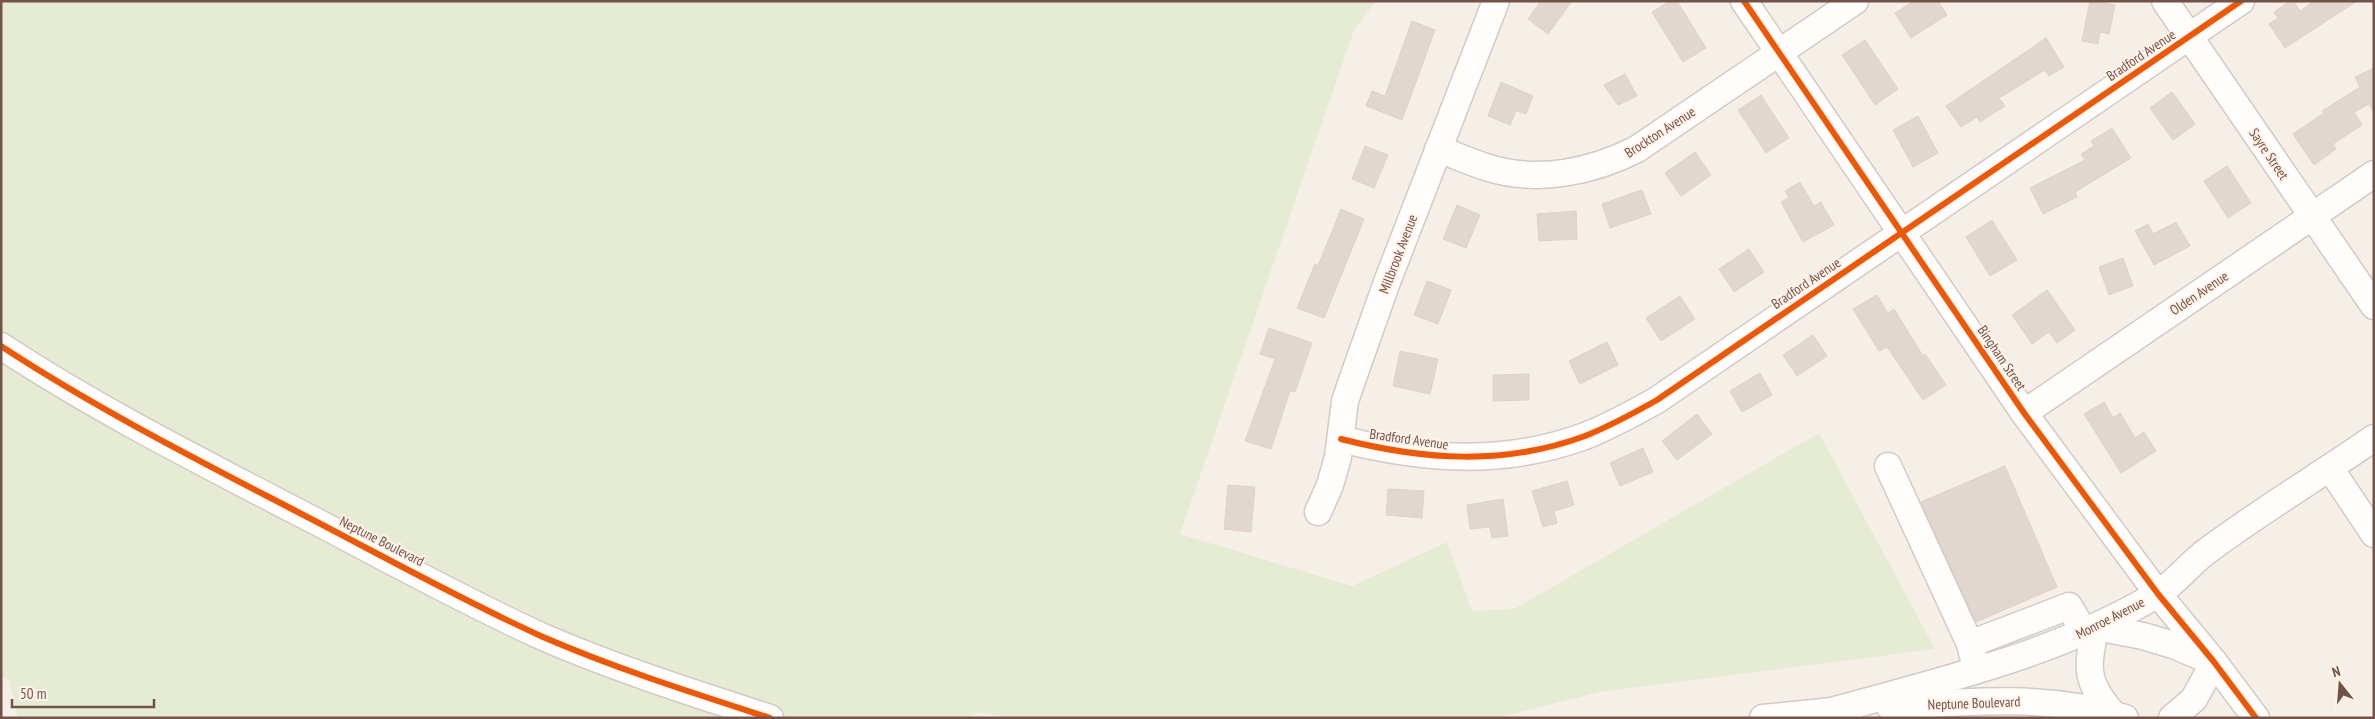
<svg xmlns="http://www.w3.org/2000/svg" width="2375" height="719" font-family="'PT Sans Narrow',sans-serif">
<rect width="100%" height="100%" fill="#f6efe8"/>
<polygon fill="#e5ecd3" points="1,1 1376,1 1354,30 1180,534 1352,586 1447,542 1472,611 1514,609 1819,433 1935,649 1600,692 1495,718 1012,718 978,712 969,718 18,718 9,680 1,677"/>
<g fill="#e2d6d0" stroke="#dfd1ca">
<polygon points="1541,1 1572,1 1548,34 1528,19"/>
<polygon points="1670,1 1677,1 1706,48 1683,62 1652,12"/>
<polygon points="1914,1 1938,1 1947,15 1911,38 1895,13"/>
<polygon points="2090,1 2105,1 2104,3 2115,5 2109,34 2100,32 2098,44 2082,41"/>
<polygon points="2290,1 2293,1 2300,11 2314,1 2357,1 2285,48 2269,24 2278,18 2274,12"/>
<polygon points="1412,21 1435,30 1402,120 1366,106 1372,91 1385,96"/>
<polygon points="2046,38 2064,67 2049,76 2045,70 1999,98 2005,106 1980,122 1977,117 1961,127 1946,106"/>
<polygon points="1865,40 1898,89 1875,105 1842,55"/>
<polygon points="2374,68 2374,113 2369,104 2354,112 2362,125 2333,144 2336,149 2314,165 2293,134 2324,113 2322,111 2360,87 2355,77"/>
<polygon points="1625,74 1637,96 1618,105 1604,85"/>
<polygon points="1501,82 1533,96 1526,114 1516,111 1510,125 1488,116"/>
<polygon points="2172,92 2195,124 2173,140 2150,108"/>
<polygon points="1761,95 1789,138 1766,153 1738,110"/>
<polygon points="1918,116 1938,153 1913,167 1893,130"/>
<polygon points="2112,128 2131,158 2075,192 2077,197 2043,214 2030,188 2085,160 2081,154 2094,146 2091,141"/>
<polygon points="1365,146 1388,155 1374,188 1352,179"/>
<polygon points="1695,152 1711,175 1681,196 1665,173"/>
<polygon points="2227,166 2251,203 2228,218 2204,181"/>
<polygon points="1800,182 1814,206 1821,202 1834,225 1803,242 1781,202 1789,198 1785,191"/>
<polygon points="1642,190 1651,214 1610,228 1602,204"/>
<polygon points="1457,205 1480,215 1466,248 1443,239"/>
<polygon points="1341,209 1364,219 1324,318 1297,308 1315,264 1318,266"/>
<polygon points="1576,211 1577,239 1539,241 1537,214"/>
<polygon points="1992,220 2017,260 1990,276 1966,237"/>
<polygon points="2176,222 2190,246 2154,265 2135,231 2148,224 2153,234"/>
<polygon points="1749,249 1764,272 1734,292 1719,269"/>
<polygon points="2123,258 2133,286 2109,295 2099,267"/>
<polygon points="1427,281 1451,290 1438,324 1414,315"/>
<polygon points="2047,290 2075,330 2057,343 2049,332 2032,344 2012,315"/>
<polygon points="1877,295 1888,313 1894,309 1923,356 1925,354 1946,385 1923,400 1887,347 1879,351 1853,309"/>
<polygon points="1680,296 1695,319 1661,341 1646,318"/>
<polygon points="1269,328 1312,343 1295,392 1290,391 1271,449 1245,441 1275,359 1260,354"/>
<polygon points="1813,335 1827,356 1797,376 1783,355"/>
<polygon points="1607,342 1618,365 1580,384 1569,361"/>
<polygon points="1400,351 1438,359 1430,394 1393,386"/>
<polygon points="1760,373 1772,395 1742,412 1730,391"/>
<polygon points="1529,374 1529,400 1493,401 1493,375"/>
<polygon points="2104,402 2113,418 2120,413 2135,438 2144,432 2156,451 2121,473 2084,414"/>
<polygon points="1697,414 1712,434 1677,460 1662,441"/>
<polygon points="1643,448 1653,472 1620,486 1610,463"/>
<polygon points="2005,466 2057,587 1976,622 1921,502"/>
<polygon points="1567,481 1574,505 1554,511 1557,523 1543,527 1532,491"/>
<polygon points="1228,485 1255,487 1251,532 1224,529"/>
<polygon points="1388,489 1424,491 1422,518 1386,515"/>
<polygon points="1503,499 1508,536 1492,538 1490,527 1470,529 1467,505"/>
</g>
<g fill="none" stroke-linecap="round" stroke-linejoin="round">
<g stroke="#d4cac5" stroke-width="29">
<g id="minor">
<polyline points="1744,1 2024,413 2158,594 2214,662 2256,718"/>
<polyline points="2165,1 2374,306"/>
<path d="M 1438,149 C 1455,155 1472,163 1489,168 C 1539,183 1592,172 1637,149 L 1855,1"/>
<path d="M 1,346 C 94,407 192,457 290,508 C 374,551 457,598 543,637 C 617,669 693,693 770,718"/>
<polyline points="2024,413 2374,174"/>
<path d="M 1341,439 C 1423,460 1504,466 1585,436 C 1610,426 1634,413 1657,400 L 2241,1"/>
<polyline points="1888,466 1970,644"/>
<polyline points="2330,468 2374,534"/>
<polyline points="1318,512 1330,485 1338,457 1345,401 1354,375 1387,282 1496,1"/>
<polyline points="2096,627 2143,636 2173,645 2211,661"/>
<path d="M 2096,627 C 2086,666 2085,683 2114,715"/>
<polyline points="1974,660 1970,644 2069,606 2084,632"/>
<path d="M 1890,707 C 1971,701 2046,694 2125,718"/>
<path d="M 1835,710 C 1944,680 2057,654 2156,595 C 2175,584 2189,564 2207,551 C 2261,511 2319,476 2374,438"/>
<polyline points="1763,718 1851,709"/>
<polyline points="2172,718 2194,699 2214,662"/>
</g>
</g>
<use href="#minor" stroke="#fefdfc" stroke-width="26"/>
<g stroke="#fff2e8" stroke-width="9">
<g id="cycleway">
<polyline points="1744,1 2024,413 2158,594 2214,662 2256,718"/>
<path d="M 1,346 C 94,407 192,457 290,508 C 374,551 457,598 543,637 C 617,669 693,693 770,718"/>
<path d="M 1341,439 C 1423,460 1504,466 1585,436 C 1610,426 1634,413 1657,400 L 2241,1"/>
</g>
</g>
<use href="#cycleway" stroke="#e8590c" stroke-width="6"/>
</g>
<g text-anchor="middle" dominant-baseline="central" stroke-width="4" stroke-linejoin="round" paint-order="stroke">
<g font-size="14" fill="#735249" stroke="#fff2e8">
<text transform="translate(2141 55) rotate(-34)">Bradford Avenue</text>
<text transform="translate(1660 132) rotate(-33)">Brockton Avenue</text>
<text transform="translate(2269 154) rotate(56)">Sayre Street</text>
<text transform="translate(1398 254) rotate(-69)">Millbrook Avenue</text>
<text transform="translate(1806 283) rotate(-34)">Bradford Avenue</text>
<text transform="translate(2199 293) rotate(-34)">Olden Avenue</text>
<text transform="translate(2002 358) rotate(56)">Bingham Street</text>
<text transform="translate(1409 439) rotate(8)">Bradford Avenue</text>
<text transform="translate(382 541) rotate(27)">Neptune Boulevard</text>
<text transform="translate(2110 618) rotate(-27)">Monroe Avenue</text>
<text transform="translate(1974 703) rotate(-2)">Neptune Boulevard</text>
</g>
</g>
<rect width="2375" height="719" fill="none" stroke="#735249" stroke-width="5"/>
<g transform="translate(2340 684) rotate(343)" stroke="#fff2e8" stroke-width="4" paint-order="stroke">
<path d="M0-4L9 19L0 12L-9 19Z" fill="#735249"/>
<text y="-8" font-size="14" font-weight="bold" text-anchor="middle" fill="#735249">N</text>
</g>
<path d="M12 699v8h142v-8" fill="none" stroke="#735249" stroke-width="2.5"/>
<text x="20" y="699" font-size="15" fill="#735249" stroke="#fff2e8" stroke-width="4" paint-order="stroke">50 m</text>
</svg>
